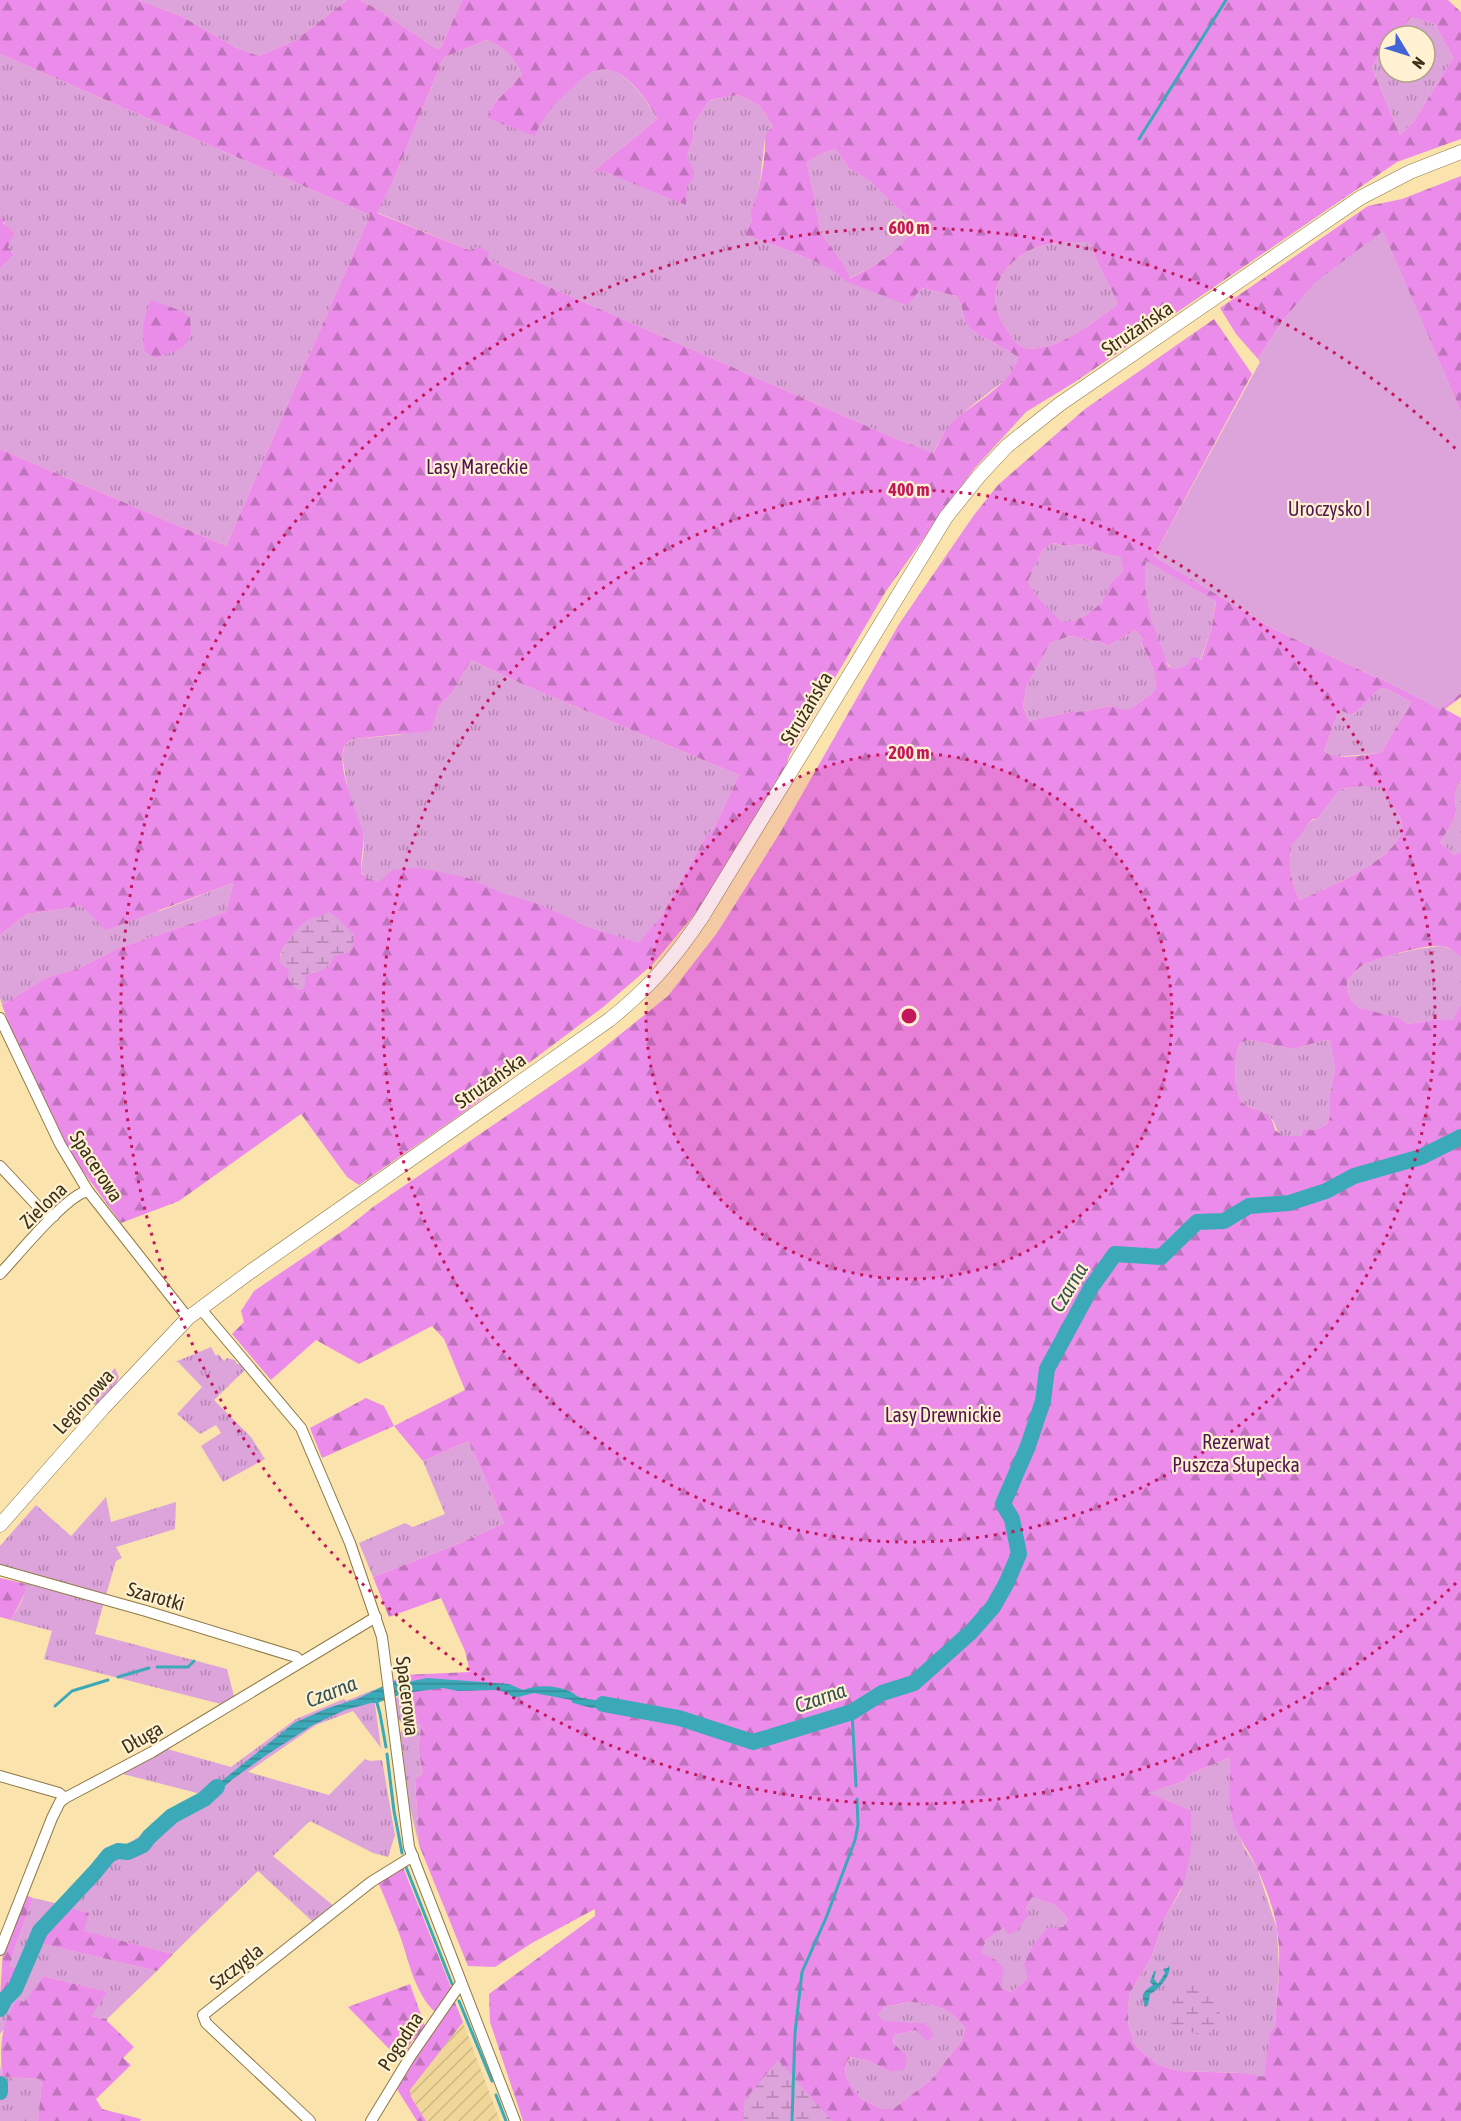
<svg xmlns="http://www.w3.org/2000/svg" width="1461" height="2121" font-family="'Asap Condensed',sans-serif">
<defs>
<pattern id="industrial-furrows" width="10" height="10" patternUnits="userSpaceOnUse" patternTransform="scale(1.5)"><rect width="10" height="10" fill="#f0d698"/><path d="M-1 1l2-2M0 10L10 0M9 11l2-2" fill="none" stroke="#cfb882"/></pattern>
<pattern id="grass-tufts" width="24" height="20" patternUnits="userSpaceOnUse" patternTransform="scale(1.5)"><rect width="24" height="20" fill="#dda3db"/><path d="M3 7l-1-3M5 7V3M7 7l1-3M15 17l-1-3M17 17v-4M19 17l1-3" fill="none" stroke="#b485b1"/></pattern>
<pattern id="forest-firs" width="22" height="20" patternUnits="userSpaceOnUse" patternTransform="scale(1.5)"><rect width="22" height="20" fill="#ec8cea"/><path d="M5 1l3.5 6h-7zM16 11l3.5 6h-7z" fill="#c073bd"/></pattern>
<pattern id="wetland-marsh" width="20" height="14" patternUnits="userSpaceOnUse" patternTransform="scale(1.5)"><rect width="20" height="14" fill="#dda3db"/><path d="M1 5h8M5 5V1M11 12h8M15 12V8" fill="none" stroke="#b485b1"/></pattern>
<pattern id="water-rules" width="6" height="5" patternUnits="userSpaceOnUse" patternTransform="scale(1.5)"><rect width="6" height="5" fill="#3ca9b8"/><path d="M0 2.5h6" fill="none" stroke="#338a95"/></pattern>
</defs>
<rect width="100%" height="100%" fill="#fae3ad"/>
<polygon fill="url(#industrial-furrows)" points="463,2022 500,2121 426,2121 411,2097 410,2090"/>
<g fill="url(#grass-tufts)">
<polygon points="138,0 347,0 296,40 259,56 235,47 181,16"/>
<polygon points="360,0 462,0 440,49 437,49 379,10"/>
<polygon points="1411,17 1435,24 1453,58 1414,121 1400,135 1372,68 1382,48 1387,50 1389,47 1389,72 1425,72 1425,36 1397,36"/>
<path d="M 487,40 C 507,48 513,55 522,74 L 494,104 L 486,118 L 535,135 C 542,117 556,100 572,87 C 579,82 586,74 595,71 C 622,61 647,100 657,119 L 592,172 L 602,171 L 686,204 L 685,194 L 691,166 L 687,156 L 693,140 L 694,123 L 710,100 L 738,95 L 745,98 L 760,106 L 773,127 L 765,138 L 760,181 L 755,203 L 750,213 L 752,220 L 745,235 C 769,244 831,263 846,281 L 922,288 L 956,296 C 965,306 961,322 972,330 C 986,341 1006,347 1018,358 C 1014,374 1004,381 992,390 C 970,407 943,426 934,453 L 892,437 L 502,266 L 488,259 L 478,247 L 469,250 L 376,212 L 394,179 L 442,61 L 445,57 Z"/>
<polygon points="0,54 370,215 226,546 0,449 0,268 14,255 8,247 15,233 6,226 0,217"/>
<path d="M 835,149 L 849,168 L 871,182 L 915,225 C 906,247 871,269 849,278 L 842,262 L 821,233 L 807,163 L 820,154 Z"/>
<path d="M 1063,242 L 1089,242 L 1092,247 L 1097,262 L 1117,301 L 1116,306 C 1092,322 1069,343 1039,348 C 1019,352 1013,340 1004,325 C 984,293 1002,262 1035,248 C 1044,244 1054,244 1063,242 Z"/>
<polygon points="1053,543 1067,546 1080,544 1088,546 1101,553 1122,557 1123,571 1111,582 1103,603 1086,615 1073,621 1061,623 1034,593 1028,581 1043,549"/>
<path d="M 1145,559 L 1216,600 L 1211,630 L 1200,661 L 1198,660 L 1185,667 L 1173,669 C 1162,665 1148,606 1145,592 C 1144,582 1145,570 1145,559 Z"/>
<path d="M 1135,630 L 1143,639 L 1141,643 C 1148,659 1158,673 1155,691 L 1130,709 L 1124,711 L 1110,706 L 1086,711 L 1070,712 L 1029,721 L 1023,707 L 1026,688 L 1050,643 L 1070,636 L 1100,642 L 1108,646 Z"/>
<polygon points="471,660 524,685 739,775 714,828 706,836 662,915 639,944 263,976 363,875 361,870 364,848 363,834 349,795 342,756 345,745 353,739 397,735 432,728 439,706 452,693"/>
<path d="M 1382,688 L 1390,690 L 1411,702 L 1381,753 L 1334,757 L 1324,751 L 1339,710 L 1353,715 C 1365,706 1368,693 1382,688 Z"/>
<path d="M 1461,781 L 1461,852 L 1454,855 L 1440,842 C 1445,834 1455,821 1456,812 C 1457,799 1450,792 1461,781 Z"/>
<path d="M 1363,786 L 1381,786 L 1401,819 C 1414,854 1324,889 1300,900 C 1291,883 1288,864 1292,844 C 1302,837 1304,821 1317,819 L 1340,789 Z"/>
<polygon points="233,883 226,912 121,947 77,969 45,978 2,1005 0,998 0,935 27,914 82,906 160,911"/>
<path d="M 1442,946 L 1455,951 L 1461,958 L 1461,1004 L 1454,1020 L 1432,1020 L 1408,1024 L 1402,1020 L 1360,1008 C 1350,1002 1348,993 1347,982 C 1351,977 1354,972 1359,968 C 1373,957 1424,947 1442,946 Z"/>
<path d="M 1249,1040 L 1293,1049 L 1325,1040 L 1330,1041 L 1335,1069 L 1330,1093 L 1330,1117 L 1327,1124 L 1316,1130 L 1303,1129 L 1301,1136 C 1269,1141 1282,1125 1268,1116 C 1260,1110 1250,1108 1242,1102 C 1232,1085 1234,1060 1240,1043 Z"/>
<polygon points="211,1347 216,1356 218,1354 224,1361 227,1358 235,1360 237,1364 241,1364 245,1370 214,1400 251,1437 265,1459 223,1482 201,1446 221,1433 216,1425 200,1434 177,1414 202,1387 178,1362 175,1362"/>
<polygon points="115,1368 119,1377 115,1387 96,1406 88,1397"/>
<polygon points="469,1441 504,1523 458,1544 373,1577 359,1543 405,1523 413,1527 445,1514 423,1461"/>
<polygon points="106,1497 111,1522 176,1502 175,1529 116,1547 122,1558 116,1561 106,1595 0,1566 0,1546 36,1505 71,1536"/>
<path d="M 23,1583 L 104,1602 L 95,1634 L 227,1669 L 234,1696 L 221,1704 L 44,1659 L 52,1631 L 11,1620 C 17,1609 28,1596 23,1583 Z"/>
<polygon points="373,1690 381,1748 353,1711 316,1725 248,1772 329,1795 365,1759 370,1761 382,1760 395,1835 388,1857 373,1853 310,1821 273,1856 335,1907 313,1922 258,1871 173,1954 83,1931 69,1908 53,1923 41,1943 157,1971 107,2019 92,2016 106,1992 43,1976 30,1997 0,2034 0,2002 13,1987 20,1969 10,1968 14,1951 33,1898 59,1904 113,1847 131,1843 136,1838 140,1837 152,1823 157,1823 201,1794 123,1774 167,1749 231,1767 296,1719 344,1699 346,1701"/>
<polygon points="398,1697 407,1713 416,1718 421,1727 418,1748 423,1773 415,1779 419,1845 410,1808 400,1733 402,1730 408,1729 398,1719 395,1698"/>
<polygon points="1229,1758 1231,1772 1230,1794 1231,1815 1244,1847 1257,1868 1277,1929 1279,1968 1275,2026 1272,2030 1264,2078 1241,2073 1179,2071 1159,2065 1141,2051 1134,2043 1128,2022 1128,2007 1130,1993 1151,1958 1165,1918 1181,1890 1191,1810 1147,1793 1184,1781 1190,1774"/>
<polygon points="1032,1897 1055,1905 1068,1919 1028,1978 1011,1992 1001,1987 1001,1976 982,1953 986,1940 1026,1908"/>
<path d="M 911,2002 C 935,2004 950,2008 965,2028 L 962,2040 L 931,2080 L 893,2109 L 882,2109 L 860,2098 L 846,2077 L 845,2064 L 852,2057 L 866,2060 L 891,2072 L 894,2035 L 916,2030 L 924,2023 L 884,2022 L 878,2015 L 884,2007 Z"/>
<polygon points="0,2065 2,2077 42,2079 38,2121 0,2121"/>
</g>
<g fill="url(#forest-firs)" fill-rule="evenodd">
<path d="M 0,0 L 138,0 L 181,16 L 235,47 L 259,56 L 296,40 L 347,0 L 360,0 L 379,10 L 437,49 L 440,49 L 462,0 L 1448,0 L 1461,12 L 1461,139 L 1397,162 L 1075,382 L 1026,412 L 974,469 L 886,591 L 789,756 L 780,788 L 695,914 L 652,965 L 602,1008 L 460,1115 L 359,1185 L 347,1177 L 301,1114 L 179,1201 L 121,1223 L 74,1159 L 20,1054 L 2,1005 L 45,978 L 77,969 L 121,947 L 226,912 L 233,883 L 106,930 L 82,906 L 27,914 L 0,935 L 0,449 L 226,546 L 370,215 L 0,54 ZM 1411,17 L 1435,24 L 1453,58 L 1414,121 L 1400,135 L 1372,68 L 1382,48 L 1387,50 L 1389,47 L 1389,36 L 1397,36 ZM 487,40 C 506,48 513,55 522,74 L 494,104 L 486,118 L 535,136 C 542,117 557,100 572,88 C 579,82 586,74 595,71 C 622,61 648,100 657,119 L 591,173 L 602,171 L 686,205 L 687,185 L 693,180 L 694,172 L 687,156 L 693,140 L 694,123 L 710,100 L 738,95 L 745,98 L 760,106 L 773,127 L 767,132 L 765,138 C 766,158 759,195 750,213 L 752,220 L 745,235 C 769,244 831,263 845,281 L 907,305 L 922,288 L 956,296 C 965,306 961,322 972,330 C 986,341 1006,347 1018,358 C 1010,387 971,403 951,424 C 944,432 938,443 934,453 L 892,437 L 502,266 L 488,259 L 489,252 L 478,247 L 469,250 L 377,213 L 394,179 L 442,61 L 445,57 ZM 835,149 L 849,168 L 871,182 L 915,225 C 906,247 871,269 850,278 L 842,262 L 821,233 L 807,163 L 820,154 ZM 1063,242 L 1089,242 L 1092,247 L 1097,262 L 1117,301 L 1116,306 C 1092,322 1069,343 1039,348 C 1019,352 1013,340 1004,325 C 984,293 1002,262 1035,248 C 1044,244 1054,244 1063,242 ZM 471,660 L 524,685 L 739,775 L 714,828 L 706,836 L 662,915 L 639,943 L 581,925 L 572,919 L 535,903 L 502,893 L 468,878 L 420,868 L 406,868 L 393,870 L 378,882 C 373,880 365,879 362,874 C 359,868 365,844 363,833 C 358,814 333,760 346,744 C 348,742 351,740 353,739 L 429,731 L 432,729 L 439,706 L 452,693 ZM 322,917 C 326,930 341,957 328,967 C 321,972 312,972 304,975 L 303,982 L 289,979 L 289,970 L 280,955 C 289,937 302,920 322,917 Z"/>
<polygon points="1461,176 1461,412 1383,232 1284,319 1258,359 1236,334 1220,308 1368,206 1402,199"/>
<polygon points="0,217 5,220 3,223 15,233 8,247 14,255 0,268"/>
<path d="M 151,300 L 176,309 L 190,317 L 191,332 L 184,347 L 156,358 L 145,352 C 141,333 143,318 151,300 Z"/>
<path d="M 1214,319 L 1252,374 L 1154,556 L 1272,628 L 1373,676 L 1378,677 L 1440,709 L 1461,693 L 1461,697 L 1445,709 L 1461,718 L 1461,781 C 1450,792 1457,799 1456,812 C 1455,821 1445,834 1440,842 L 1454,855 L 1461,852 L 1461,958 C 1456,952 1450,947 1441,946 C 1428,944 1370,959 1359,968 C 1354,972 1351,977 1347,982 C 1348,993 1350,1002 1360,1008 L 1399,1018 L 1408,1024 L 1432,1020 L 1453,1020 L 1461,1004 L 1461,2121 L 523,2121 L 490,2022 L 489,1994 L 595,1916 L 595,1909 L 532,1943 L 495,1967 L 468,1966 L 419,1845 L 415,1779 L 423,1773 L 418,1748 L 421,1727 L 416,1718 L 407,1713 L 398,1697 L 393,1681 L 402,1675 L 470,1672 L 465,1651 L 441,1598 L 389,1617 L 373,1577 L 458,1544 L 504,1523 L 469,1441 L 423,1461 L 394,1426 L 322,1458 L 310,1428 L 366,1398 L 384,1406 L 394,1426 L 465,1390 L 444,1339 L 432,1326 L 359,1364 L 316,1340 L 271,1380 L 232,1334 L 244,1322 L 241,1311 L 254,1291 L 347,1228 L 373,1207 L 587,1061 L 668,996 L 717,933 L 780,833 L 899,624 L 974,515 L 998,485 L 1085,409 ZM 1053,543 L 1067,546 L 1080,544 L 1088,546 L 1101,553 L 1121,557 L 1123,571 L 1111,582 L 1102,603 L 1086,615 L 1073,621 L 1061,622 L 1034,593 L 1028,581 L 1043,549 ZM 1145,560 L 1216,601 L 1211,630 L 1201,660 L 1196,657 L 1192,657 C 1188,667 1183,667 1173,669 L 1168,666 L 1152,621 L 1145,591 ZM 1135,630 L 1143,639 L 1141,642 C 1148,659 1158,673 1155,691 L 1130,709 L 1124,710 L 1110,706 L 1086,711 L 1070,712 L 1029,721 L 1023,707 L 1026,688 L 1050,643 L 1070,636 L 1100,642 L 1108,646 ZM 1382,688 L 1390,690 L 1411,702 L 1381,753 C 1365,754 1337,762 1324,751 L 1339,710 L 1352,715 C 1365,707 1369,693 1382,688 ZM 1363,786 L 1381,787 L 1401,819 C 1414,854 1324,889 1300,900 C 1291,883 1288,864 1292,844 C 1301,838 1304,826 1313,819 L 1317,819 L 1340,789 ZM 1249,1040 L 1293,1049 L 1325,1040 L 1330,1041 L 1335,1069 L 1330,1093 L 1330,1117 L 1327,1124 L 1316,1130 L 1303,1129 L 1301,1136 L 1283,1136 L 1275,1130 C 1271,1108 1257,1114 1242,1102 C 1232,1085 1234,1060 1240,1043 ZM 1229,1758 C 1232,1778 1227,1799 1232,1818 C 1237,1836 1249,1851 1257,1868 C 1265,1886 1274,1909 1277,1929 C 1282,1961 1277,1994 1275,2026 L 1270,2032 L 1264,2077 L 1241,2073 L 1179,2071 L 1159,2065 L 1141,2051 L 1134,2043 L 1128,2022 L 1128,2007 L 1130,1993 L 1151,1958 L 1165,1918 L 1184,1883 L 1191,1851 L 1191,1810 L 1148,1793 L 1184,1781 L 1190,1774 ZM 1032,1897 L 1055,1905 L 1068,1919 L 1063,1927 L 1047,1928 L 1032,1947 L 1024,1964 L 1028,1978 L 1011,1992 L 1001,1987 L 1004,1968 L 994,1959 L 982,1953 L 986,1940 L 1004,1927 L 1008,1934 L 1017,1931 L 1029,1914 L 1026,1908 ZM 910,2002 C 935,2004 950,2008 965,2028 L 962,2040 L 931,2080 L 893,2109 L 882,2109 L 860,2098 L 846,2077 L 845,2064 L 851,2057 L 866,2060 L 891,2072 L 905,2069 L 907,2056 L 893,2043 L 894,2035 L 916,2030 L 927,2041 L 933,2037 L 932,2031 L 924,2023 L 884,2021 L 878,2015 L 884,2007 Z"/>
<polygon points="0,1578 23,1583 26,1590 19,1605 11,1620 0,1617"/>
<path d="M 403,1867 L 452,1990 L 436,2013 C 414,1993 409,1960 399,1933 C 392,1915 385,1898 377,1880 Z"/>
<polygon points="25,1895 33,1898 14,1951 10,1967 21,1969 13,1987 2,1997 0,1996 3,1951"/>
<polygon points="69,1908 89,1913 84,1931 173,1954 157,1971 40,1943 53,1923"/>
<path d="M 43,1976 L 107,1992 L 92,2016 L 107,2019 L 107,2021 L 134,2047 L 123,2058 L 131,2065 L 96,2099 L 102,2109 L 141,2119 L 140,2121 L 38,2121 L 42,2079 L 2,2077 C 0,2046 0,2025 17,2000 L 25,2002 Z"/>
<polygon points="410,1984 426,2029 417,2039 413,2040 400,2060 348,2007"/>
<polygon points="454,2000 463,2022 410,2090 411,2097 426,2121 417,2121 395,2086"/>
</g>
<g fill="url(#wetland-marsh)">
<path d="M 329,912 L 340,920 L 354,935 C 353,953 351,952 334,956 C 328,970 318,970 305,975 L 305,986 L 301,990 L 296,989 L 288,979 L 289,970 L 279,962 C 281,948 297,925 310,919 C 317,916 322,917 329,912 Z"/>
<polygon points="1188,1980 1224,1997 1219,2016 1211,2032 1202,2036 1169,2023 1168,2017 1184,1983"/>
<polygon points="778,2060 828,2116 833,2121 743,2121 744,2101"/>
</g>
<polygon fill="#dda3db" points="1383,231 1461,412 1461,693 1440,709 1378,677 1373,676 1272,628 1154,556 1260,362 1258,359 1284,319 1314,283"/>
<g fill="url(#water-rules)">
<path d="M 427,1678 L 509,1684 L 523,1690 C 538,1685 554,1685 569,1691 C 574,1693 577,1697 582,1698 C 596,1701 610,1701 623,1706 L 621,1712 L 607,1707 L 592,1708 L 573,1703 L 571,1700 L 534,1693 L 514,1698 L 506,1692 L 495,1690 L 458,1691 L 443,1688 L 405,1693 L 377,1703 L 371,1703 L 345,1710 L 313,1725 L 265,1756 L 233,1779 L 205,1803 L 199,1799 L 294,1723 L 328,1708 L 357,1699 L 393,1681 L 403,1683 Z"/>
<path d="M 1169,1965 C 1172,1974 1160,1989 1150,1994 L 1148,2005 L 1145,2007 C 1142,1995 1140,1994 1153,1985 L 1150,1982 L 1154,1971 L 1156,1971 L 1154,1979 L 1158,1984 L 1165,1973 L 1163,1969 L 1168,1968 Z"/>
</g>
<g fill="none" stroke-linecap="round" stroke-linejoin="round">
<g stroke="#3ca9b8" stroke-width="3">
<polyline points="1139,139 1226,0"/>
<polyline points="157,1667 188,1667 194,1661"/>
<polyline points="118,1677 149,1668"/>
<polyline points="376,1699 380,1714 386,1747"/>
<polyline points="55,1706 72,1691 108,1680"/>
<polyline points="852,1712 856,1786"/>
<polyline points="387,1754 394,1811 402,1853"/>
<polyline points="406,1867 452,1984"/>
<polyline points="459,2001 492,2081"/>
<polyline points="496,2095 506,2121"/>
<polyline points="792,2121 795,2033 802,1972 826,1918 855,1840 858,1825 857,1799"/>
</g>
<g stroke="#3ca9b8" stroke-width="16">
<polyline points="603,1704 679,1718 753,1742 852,1712 882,1693 914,1683 971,1632 993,1607 1006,1584 1019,1554 1012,1519 1003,1504 1028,1446 1043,1401 1047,1369 1092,1286 1115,1254 1161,1257 1197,1222 1224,1221 1249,1206 1289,1203 1326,1191 1354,1176 1421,1157 1461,1137"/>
<polyline points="0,2009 5,1999 15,1989 40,1931 95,1872 109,1855 118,1851 128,1852 143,1845 149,1837 172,1816 204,1799 217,1787"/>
<polyline points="0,2084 0,2092"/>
</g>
<g stroke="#8e7946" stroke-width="12">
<g id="minor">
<polyline points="0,1018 60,1144 88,1191 188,1318"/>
<polyline points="0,1166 44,1213 54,1216"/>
<path d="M 0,1274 C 17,1256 67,1194 88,1191"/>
<polyline points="200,1308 301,1428 350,1543 382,1637 409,1847 515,2121"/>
<polyline points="0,1570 146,1611 296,1657 300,1661"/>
<polyline points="0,1776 59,1793 65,1798"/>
<polyline points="0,1950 52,1818 60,1802 65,1798 152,1752 376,1617"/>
<polyline points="310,2121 206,2023 203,2015 371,1882 413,1856"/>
<polyline points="371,2121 410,2057 461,1983"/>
</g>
</g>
<g stroke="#8e7946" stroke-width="15">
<path id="secondary" d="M 0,1525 L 103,1408 L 188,1318 L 250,1272 L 609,1020 C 649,988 673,960 702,917 L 946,517 L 979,476 L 1007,446 L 1060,404 L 1360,198 L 1410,172 L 1461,152"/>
</g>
<use href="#minor" stroke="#fff" stroke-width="10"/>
<use href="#secondary" stroke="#fff" stroke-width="14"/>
</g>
<circle cx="909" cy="1016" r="263" fill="#c2185b" fill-opacity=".12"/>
<g fill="none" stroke="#c2185b" stroke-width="3" stroke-dasharray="3 6">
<circle cx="909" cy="1016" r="263"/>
<circle cx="909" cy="1016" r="526"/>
<path d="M1456 1583A788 788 0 1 1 1456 449"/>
</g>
<g text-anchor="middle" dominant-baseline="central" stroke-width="4.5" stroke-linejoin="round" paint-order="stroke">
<g font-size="20" fill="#3a311b" stroke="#fff1d1">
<text transform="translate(1137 328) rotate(-34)">Strużańska</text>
<text transform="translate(806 708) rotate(-59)">Strużańska</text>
<text transform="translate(490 1080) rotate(-35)">Strużańska</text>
<text transform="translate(97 1166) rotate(57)">Spacerowa</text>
<text transform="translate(43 1205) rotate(-44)">Zielona</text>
<text transform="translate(83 1401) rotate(-48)">Legionowa</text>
<text transform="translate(156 1596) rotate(16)">Szarotki</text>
<text transform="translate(408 1696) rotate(83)">Spacerowa</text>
<text transform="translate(142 1737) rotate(-30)">Długa</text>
<text transform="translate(236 1966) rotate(-38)">Szczygla</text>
<text transform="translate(400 2041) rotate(-57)">Pogodna</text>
</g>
<g font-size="20" fill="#521752" stroke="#fff1d1">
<text x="477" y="466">Lasy Mareckie</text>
<text x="1329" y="508">Uroczysko I</text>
<text x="943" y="1414">Lasy Drewnickie</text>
<text x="1236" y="1441">Rezerwat<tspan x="1236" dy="23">Puszcza Słupecka</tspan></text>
</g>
<g font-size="21" font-style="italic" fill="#315156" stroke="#fff1d1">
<text transform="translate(1068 1287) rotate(-59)">Czarna</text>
<text transform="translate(331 1691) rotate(-21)">Czarna</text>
<text transform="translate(820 1697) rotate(-19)">Czarna</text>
</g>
</g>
<circle cx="909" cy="1016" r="9" fill="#c2185b" stroke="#fff1d1" stroke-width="3"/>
<g font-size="18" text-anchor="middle" font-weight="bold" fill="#c2185b" stroke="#fff1d1" stroke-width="4.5" stroke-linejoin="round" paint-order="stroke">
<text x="909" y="234">600 m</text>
<text x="909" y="496">400 m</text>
<text x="909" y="759">200 m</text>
</g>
<g transform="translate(1407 54) rotate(128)"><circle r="28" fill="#fff1d1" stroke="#b0a488" stroke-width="1.5"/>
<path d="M0-4.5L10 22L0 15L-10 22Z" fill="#4364d6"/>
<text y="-9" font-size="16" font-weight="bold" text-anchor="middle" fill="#3a311b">N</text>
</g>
</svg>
